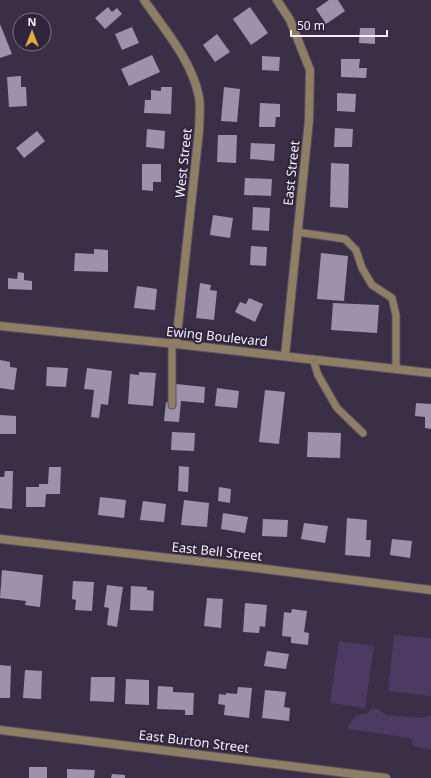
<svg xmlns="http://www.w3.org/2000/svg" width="431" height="778" font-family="'Noto Sans',sans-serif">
<rect width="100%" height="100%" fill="#3a2f47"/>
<g fill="#4d3a62">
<polygon points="394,635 431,638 431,696 388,691"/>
<polygon points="339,641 374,646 365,708 330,703"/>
<path d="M 375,708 L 380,710 L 383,713 L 387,715 L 422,718 L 431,715 L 431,750 L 413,746 L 412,740 L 410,738 L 348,729 C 350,720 357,713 367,714 L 371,709 Z"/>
</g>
<g fill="#9e91ae">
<polygon points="329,0 338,0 345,11 326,24 316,9"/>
<polygon points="108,7 112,12 117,8 122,14 105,29 95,18"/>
<polygon points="250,7 268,33 251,45 233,19"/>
<polygon points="0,24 12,54 0,58"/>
<polygon points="132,27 139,43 122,50 115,34"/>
<polygon points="360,28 375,28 375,44 359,43"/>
<polygon points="217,34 230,52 215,62 203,45"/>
<polygon points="152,55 160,72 129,86 121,69"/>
<polygon points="262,56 280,57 279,71 262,70"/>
<polygon points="341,59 360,59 359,68 367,68 366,78 341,77"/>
<polygon points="21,76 21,87 26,87 27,106 9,107 7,77"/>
<polygon points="161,87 172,87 171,114 144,113 145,100 151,100 151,90 161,91"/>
<polygon points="224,87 240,89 237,122 221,121"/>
<polygon points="337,93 356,94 355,112 337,111"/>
<polygon points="260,103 280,104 280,117 276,117 275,127 259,127"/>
<polygon points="335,128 353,129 352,147 334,147"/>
<polygon points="147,129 165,131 164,149 146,147"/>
<polygon points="37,131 45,141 24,158 16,148"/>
<polygon points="218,135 237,135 236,163 217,162"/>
<polygon points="251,143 275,144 274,161 250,159"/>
<polygon points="331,163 349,164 348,208 330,207"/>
<polygon points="142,164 161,164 161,182 153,182 153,191 142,190"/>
<polygon points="245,178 272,179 271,196 244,195"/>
<polygon points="253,207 270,208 269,231 252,230"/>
<polygon points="213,215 233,218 230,238 210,235"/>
<polygon points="251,246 267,247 266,266 250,265"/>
<polygon points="94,249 108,250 108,272 74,271 75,253 94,254"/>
<polygon points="321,253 348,256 344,301 317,299"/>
<polygon points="18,272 24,273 24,280 32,281 32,290 8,289 8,278 17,279"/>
<polygon points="200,283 211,285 210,290 217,291 214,320 196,318"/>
<polygon points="137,286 157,289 155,310 134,308"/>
<polygon points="249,298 263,304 255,322 235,312 240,302 246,304"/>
<polygon points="333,303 379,305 377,333 331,330"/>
<polygon points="0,360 10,362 10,367 17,368 14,390 0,388"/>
<polygon points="47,367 68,368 66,387 46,386"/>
<polygon points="87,368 112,371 108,405 101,404 99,418 91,417 94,390 84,389"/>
<polygon points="139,372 156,373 153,406 128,404 130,374 139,375"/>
<polygon points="176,384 205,387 204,403 181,401 179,422 164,421 166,402 174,403"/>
<polygon points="217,388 239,391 237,408 215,406"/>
<polygon points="265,390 285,392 279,444 259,442"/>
<polygon points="416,403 431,404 431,429 425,428 425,417 415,416"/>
<polygon points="0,415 16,416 16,434 0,434"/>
<polygon points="172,432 195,433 194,451 171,450"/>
<polygon points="308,432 341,433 340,458 307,457"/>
<polygon points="179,466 189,467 188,492 178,491"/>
<polygon points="49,467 61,467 60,494 46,494 45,507 26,507 26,487 39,487 39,484 48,484"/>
<polygon points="5,471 13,471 12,509 0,508 0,477 4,477"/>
<polygon points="219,487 231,489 230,503 218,501"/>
<polygon points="100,497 126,500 124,518 98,515"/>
<polygon points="184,500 209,503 207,527 181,525"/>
<polygon points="143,501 166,504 164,522 140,520"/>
<polygon points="223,513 248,517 245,533 221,529"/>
<polygon points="347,518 367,520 366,540 371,540 370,557 345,555"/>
<polygon points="263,519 288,520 287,537 262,536"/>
<polygon points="304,523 328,526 325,543 301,539"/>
<polygon points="392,539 412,541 410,558 390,555"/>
<polygon points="2,570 43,575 40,607 25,605 26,601 0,598"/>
<polygon points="73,581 94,582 92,611 75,610 76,600 72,599"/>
<polygon points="107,585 123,587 117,627 107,625 109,608 104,607"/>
<polygon points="131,586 147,587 147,590 154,591 153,611 130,610"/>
<polygon points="207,598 223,599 221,628 204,626"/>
<polygon points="245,603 267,605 265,627 260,626 259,633 243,632"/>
<polygon points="292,609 307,611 304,632 309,633 308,645 291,643 291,637 282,636 284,612 291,613"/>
<polygon points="267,651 289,654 286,669 264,666"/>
<polygon points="0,665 11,666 10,698 0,698"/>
<polygon points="25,670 42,671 41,699 23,698"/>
<polygon points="91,677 115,677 114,702 90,701"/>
<polygon points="126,679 149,680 149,705 125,704"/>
<polygon points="158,686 173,687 173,692 194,693 193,715 185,715 185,710 157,709"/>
<polygon points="238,687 252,688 249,718 224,715 225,705 218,704 219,694 226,695 226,693 237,694"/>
<polygon points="265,690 286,692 284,707 290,708 289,721 262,718"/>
<rect x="29" y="767" width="18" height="11"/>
<polygon points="67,769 95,770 94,778 67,778"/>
<polygon points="112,774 125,775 125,778 111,778"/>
</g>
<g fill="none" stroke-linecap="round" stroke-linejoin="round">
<g stroke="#584e64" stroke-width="9">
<g id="lane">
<polyline points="297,232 345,239 356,250 362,268 372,285 392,298 396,315 396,368"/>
<polyline points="172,343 172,405"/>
<polyline points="313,359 318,375 337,408 363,433"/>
</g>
</g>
<g stroke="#584e64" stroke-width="10">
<g id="street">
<path d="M 144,0 C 165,30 192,61 199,97 C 201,108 199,121 199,131 L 176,344"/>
<polyline points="277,0 290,20 310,70 309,120 285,356"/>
<polyline points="0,326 176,344 431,373"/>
<polyline points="0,539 249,567 431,590"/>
<polyline points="0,730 386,778"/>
</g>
</g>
<use href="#lane" stroke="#8e7e62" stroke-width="7"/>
<use href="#street" stroke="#8e7e62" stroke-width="8"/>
</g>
<g text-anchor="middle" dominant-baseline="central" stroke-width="4" stroke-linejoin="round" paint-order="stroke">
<g font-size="13" fill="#f6f0fd" stroke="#30253c">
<text transform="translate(183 163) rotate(-84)">West Street</text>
<text transform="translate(291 173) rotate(-84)">East Street</text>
<text transform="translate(217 336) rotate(6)">Ewing Boulevard</text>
<text transform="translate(217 551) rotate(6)">East Bell Street</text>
<text transform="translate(194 741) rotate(7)">East Burton Street</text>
</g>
</g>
<g transform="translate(32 32)"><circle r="19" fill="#30253c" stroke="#7f7689"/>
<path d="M0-3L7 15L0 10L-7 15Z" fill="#e5ad35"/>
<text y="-6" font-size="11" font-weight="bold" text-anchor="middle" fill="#f6f0fd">N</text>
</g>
<path d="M291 30v6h96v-6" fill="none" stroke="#f6f0fd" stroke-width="2"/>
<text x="297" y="30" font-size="12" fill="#f6f0fd" stroke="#30253c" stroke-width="3" paint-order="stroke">50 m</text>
</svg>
